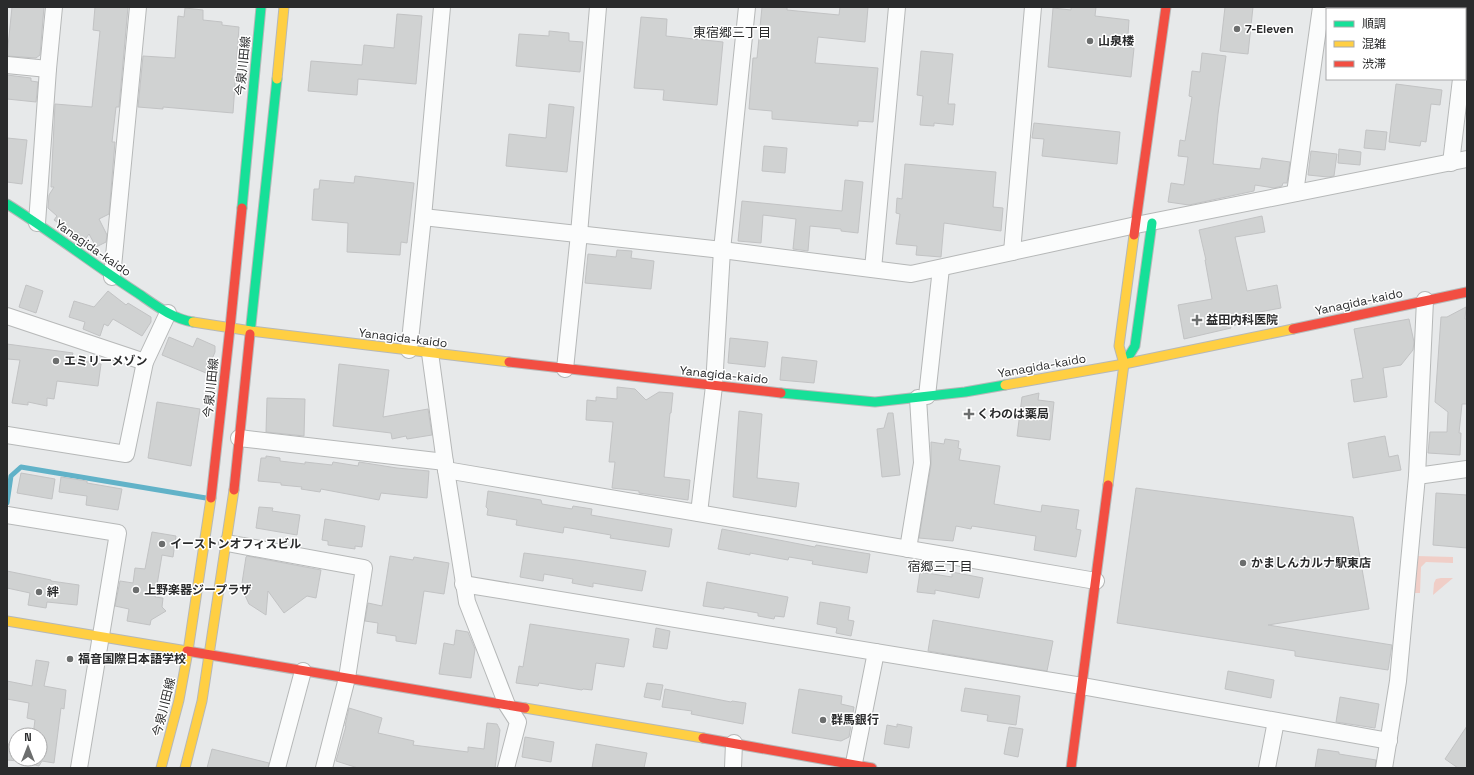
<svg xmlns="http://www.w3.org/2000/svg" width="1474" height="775" font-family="'Space Grotesk','Noto Sans JP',sans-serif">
<rect width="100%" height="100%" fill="#e7e9ea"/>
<g fill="#f0cec7">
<polygon points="1416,556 1453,557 1453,563 1426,562 1421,567 1420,593 1413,593"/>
<polygon points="1441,578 1453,578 1433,595 1434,583 1436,579"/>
</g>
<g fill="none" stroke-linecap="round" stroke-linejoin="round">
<polyline stroke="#61b2c8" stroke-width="5" points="7,503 11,476 21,467 206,498"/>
</g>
<g fill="#d0d2d2" stroke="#c2c3c4">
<polygon points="12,7 44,7 40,55 36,58 7,56"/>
<polygon points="95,7 128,7 119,107 116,107 112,142 115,142 109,214 99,219 107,235 106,242 96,247 89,234 84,241 54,220 57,216 48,208 49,195 54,187 51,187 55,104 92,107 100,31 93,30"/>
<polygon points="762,7 787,7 787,10 839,15 840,7 868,7 865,42 818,37 815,63 878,68 873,122 858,121 858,126 772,119 772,111 749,109 753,58 757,58"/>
<polygon points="1071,7 1096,7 1095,16 1129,20 1128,35 1131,35 1129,47 1134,48 1131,77 1048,67 1053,8 1071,10"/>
<polygon points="1225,7 1253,7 1248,54 1220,51"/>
<polygon points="185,8 203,10 203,20 222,22 222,25 239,27 233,113 163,107 163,109 138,107 143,56 175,58 178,16 184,17"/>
<polygon points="397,14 422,16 416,84 358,79 357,95 308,91 311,61 362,65 364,45 394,48"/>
<polygon points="641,17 667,19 666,36 723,42 717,105 663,100 664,90 634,88"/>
<polygon points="549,31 569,33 569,41 583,42 580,72 516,66 519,34 549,36"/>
<polygon points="921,51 953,54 948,104 955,104 953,125 934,123 934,126 920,125 923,96 917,95"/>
<polygon points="1202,53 1226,56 1218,114 1213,164 1260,169 1262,158 1290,162 1287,183 1283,183 1282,186 1274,188 1255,185 1254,191 1189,205 1168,202 1171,183 1184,185 1188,157 1178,156 1180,140 1185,141 1192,97 1189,96 1192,71 1200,72"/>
<polygon points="7,75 31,78 31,81 38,82 36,102 7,99"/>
<polygon points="1396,84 1442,90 1440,105 1431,104 1426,142 1421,141 1420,146 1389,142"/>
<polygon points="549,104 574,107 567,172 506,166 509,134 546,138"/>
<polygon points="1034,123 1120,132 1117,164 1042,156 1044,139 1032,138"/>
<polygon points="1366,130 1387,132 1385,150 1364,148"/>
<polygon points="7,138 27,140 22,184 7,182"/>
<polygon points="764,146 787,148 785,173 762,171"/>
<polygon points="1339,149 1361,152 1360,165 1338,163"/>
<polygon points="1311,151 1337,154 1334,176 1328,177 1308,175"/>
<polygon points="905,164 996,172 993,207 1003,208 1001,231 944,223 941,257 916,255 917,246 896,244 900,214 896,213 897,198 902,199"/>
<polygon points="355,176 414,183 407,243 401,242 400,255 347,252 348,223 312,220 314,189 319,189 320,180 354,183"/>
<polygon points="845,180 863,182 858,233 841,231 841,229 810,226 808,251 793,249 796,219 763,215 761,243 738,241 742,201 842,211"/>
<polygon points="1262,216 1265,232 1235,237 1247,291 1277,285 1281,308 1249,314 1251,322 1230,326 1231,328 1184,339 1178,305 1212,299 1205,260 1206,260 1199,230"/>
<polygon points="617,250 632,251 631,258 654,261 651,289 585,283 588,254 616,257"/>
<polygon points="26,285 43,291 36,313 19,307"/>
<polygon points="108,291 126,305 128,303 151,317 151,322 142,336 113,319 108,326 104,324 100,336 83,329 85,322 69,317 74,301 94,307"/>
<polygon points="1466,307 1465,319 1467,319 1467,404 1462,404 1459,433 1461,433 1460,455 1428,453 1430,432 1447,432 1448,412 1435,402 1441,317 1447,317"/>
<polygon points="1409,319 1414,342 1413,350 1401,365 1383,368 1387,397 1354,402 1351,380 1363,378 1354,329"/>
<polygon points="169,337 193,347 197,338 215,346 215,352 206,373 162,355"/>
<polygon points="730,338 768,342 765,367 728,363"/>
<polygon points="7,344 73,353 71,359 101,364 98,386 57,381 54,399 47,398 47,406 28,402 28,405 12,403 20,360 7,359"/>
<polygon points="782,357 817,361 814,383 780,380"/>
<polygon points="339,364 389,370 383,417 428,409 432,435 407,439 406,436 392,439 391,433 333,426"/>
<polygon points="617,387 635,389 646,400 659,392 673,393 671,413 670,413 664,477 690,480 688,500 639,493 639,491 612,488 615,462 609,462 613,422 586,420 587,400 596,401 596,397 617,399"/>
<polygon points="1039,393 1038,400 1054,402 1050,440 1017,436 1022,397"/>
<polygon points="267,398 305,399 304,436 266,432"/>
<polygon points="157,402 200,409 191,466 148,458"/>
<polygon points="739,411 762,414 757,478 799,483 796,507 733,497"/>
<polygon points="888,413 893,413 900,475 882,477 877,429 884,428"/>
<polygon points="1385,436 1389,457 1398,455 1401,470 1353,478 1348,443"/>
<polygon points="945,439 959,441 958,448 961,449 959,460 1000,466 994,504 1041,512 1042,505 1079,510 1076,529 1081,530 1076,557 1034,550 1036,536 972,526 971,529 956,526 953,541 919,538 931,465 931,442 944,444"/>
<polygon points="266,456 280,458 280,461 305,464 305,462 332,465 333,462 358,466 359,462 397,468 429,471 427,498 381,493 379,500 321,489 320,492 301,489 302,487 281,485 281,483 258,481 261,458 266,458"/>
<polygon points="21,473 55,479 52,499 17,493"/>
<polygon points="61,477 87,481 87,483 122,489 118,510 86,505 87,496 59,492"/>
<polygon points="1136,488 1353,517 1369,609 1268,625 1392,645 1388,670 1295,656 1295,651 1117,623"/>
<polygon points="488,491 541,500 542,504 572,509 573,506 592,509 591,515 672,529 669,547 610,538 611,535 564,527 563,533 516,525 517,520 487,515 488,509 486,507"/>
<polygon points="1436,493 1467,495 1467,548 1433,545"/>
<polygon points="259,507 273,508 272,511 300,515 297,535 256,528"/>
<polygon points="325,519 365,526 362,547 355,546 355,549 328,545 328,541 322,540"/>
<polygon points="722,529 815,547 816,545 870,554 867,573 812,564 813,561 789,557 788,560 750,553 750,555 718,549"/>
<polygon points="152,532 176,536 173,557 162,555 155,597 163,598 162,607 166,611 151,620 150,625 127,621 129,609 115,606 120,581 133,583 135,568 145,569"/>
<polygon points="524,553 576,560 646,571 642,591 593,583 593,587 572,583 573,579 544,574 543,581 520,577"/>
<polygon points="247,556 321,570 316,598 307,596 284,613 268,591 266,615 249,604 243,591 242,583 246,557"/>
<polygon points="390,556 413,560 414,557 449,563 444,594 424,591 416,644 396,641 396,636 377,633 378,623 365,621 368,603 382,606"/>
<polygon points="7,571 51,580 51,581 79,585 77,605 47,602 46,608 28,605 30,593 7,588"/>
<polygon points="920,572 952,577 952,572 983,578 979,598 935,590 935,594 917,592"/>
<polygon points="707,582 788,597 784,617 775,616 774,619 758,616 758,613 724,607 724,609 703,606"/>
<polygon points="820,602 850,607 848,620 854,621 851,636 836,633 837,628 817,624"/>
<polygon points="933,620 1053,641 1047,671 928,651"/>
<polygon points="530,624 629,639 624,667 596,663 592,690 583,689 582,690 539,683 538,686 516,683 519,666 523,667"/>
<polygon points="656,628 670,631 667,649 653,647"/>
<polygon points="456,630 468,632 475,649 471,678 439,674 444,643 454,645"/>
<polygon points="36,660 49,662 44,686 66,690 64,709 61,708 54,763 42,761 39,766 18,761 7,760 7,744 16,744 16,759 40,759 40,735 33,735 35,720 27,718 29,703 7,699 7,681 32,686"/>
<polygon points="1228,671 1274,680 1271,698 1225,689"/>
<polygon points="647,683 663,685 660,700 644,697"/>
<polygon points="965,688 1020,696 1016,725 987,721 988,715 961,711"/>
<polygon points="665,689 731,702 732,701 746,703 743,724 691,714 692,711 662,707"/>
<polygon points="799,689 842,696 841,704 854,707 849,737 841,741 792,733"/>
<polygon points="1340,697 1379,704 1375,728 1336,722"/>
<polygon points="349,708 382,718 378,733 414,741 413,745 468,752 468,747 484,749 487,723 497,724 500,730 495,768 358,768 336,761 346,726 345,726"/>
<polygon points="897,724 912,727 909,748 884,744 887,725 897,727"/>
<polygon points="1467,726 1467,768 1458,768 1445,759"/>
<polygon points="1009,727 1023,729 1018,757 1004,754"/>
<polygon points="525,737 554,742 551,762 522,757"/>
<polygon points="596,744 647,753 644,768 592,768"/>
<polygon points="212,749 269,763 268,768 207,768"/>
<polygon points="1318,749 1339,752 1339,754 1376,760 1375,768 1315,768"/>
</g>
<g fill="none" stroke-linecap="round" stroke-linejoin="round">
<g stroke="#b6b8b8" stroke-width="18">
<g id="street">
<polyline points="1465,47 1467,31"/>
<polyline points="7,65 48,69"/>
<polyline points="1451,163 1461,79"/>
<polyline points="1295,193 1321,7"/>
<polyline points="423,217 722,250 911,274 1136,225 1467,159"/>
<polyline points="37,223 48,69 54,7"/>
<polyline points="1012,252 1033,7"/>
<polyline points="873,269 897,7"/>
<polyline points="112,277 138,7"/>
<polyline points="7,316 145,362"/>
<polyline points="409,350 423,217 442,7"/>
<polyline points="430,353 446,470 467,602 507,705 518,722 506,768"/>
<polyline points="565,369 579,234 598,7"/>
<polyline points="927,396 941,268"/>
<polyline points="7,435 126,454 145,362 168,313"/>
<polyline points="239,438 445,462"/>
<polyline points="446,470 1096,581"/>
<polyline points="1417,476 1467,469"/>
<polyline points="699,513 714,386 722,250 747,7"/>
<polyline points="7,515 118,533 79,768"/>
<polyline points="227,543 364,568 347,678 324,768"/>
<polyline points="908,549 922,463 918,398"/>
<polyline points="463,584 1082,686 1389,741"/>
<polyline points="277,768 303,671"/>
<polyline points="733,768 734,743"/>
<polyline points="853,768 876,652"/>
<polyline points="1267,768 1276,721"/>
<polyline points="1384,768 1398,681 1417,476 1425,300"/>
</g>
</g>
<g stroke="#b6b8b8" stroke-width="11">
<g id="fast">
<path d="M 7,204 C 52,232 94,265 139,294 C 155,305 173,319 193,322"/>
<polyline points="242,208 261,7"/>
<polyline points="250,334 277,79"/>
<polyline points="1124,364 1135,346 1152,223"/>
<polyline points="781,393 875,402 965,392 1005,385"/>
</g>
</g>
<g stroke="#b6b8b8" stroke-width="11">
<g id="slow">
<polyline points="277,79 284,7"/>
<polyline points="193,322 251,331 509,362"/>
<polyline points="1005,385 1124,364 1293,329"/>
<polyline points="1108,485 1124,364 1119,346 1134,235"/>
<polyline points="7,621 187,651"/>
<polyline points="525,708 703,738"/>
<polyline points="161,768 179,700 188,651 211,498"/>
<polyline points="185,768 202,701 234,490"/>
</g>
</g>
<g stroke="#b6b8b8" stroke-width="11">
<g id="jam">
<polyline points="1134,235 1166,7"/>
<polyline points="1293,329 1467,292"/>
<polyline points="509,362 781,393"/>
<polyline points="234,490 250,334"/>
<polyline points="211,498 230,328 242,208"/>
<polyline points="187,651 525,708"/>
<polyline points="703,738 872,768"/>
<polyline points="1071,768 1108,485"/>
</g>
</g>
<use href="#street" stroke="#fbfcfc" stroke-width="16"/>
<use href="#fast" stroke="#16e098" stroke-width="9"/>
<use href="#slow" stroke="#ffcf43" stroke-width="9"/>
<use href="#jam" stroke="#f24e42" stroke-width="9"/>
</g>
<g fill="#6c6e6e" stroke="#fff" stroke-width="1.5">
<circle cx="1237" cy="29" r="4"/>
<circle cx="1090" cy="41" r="4"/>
<path d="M1195 314h4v4h4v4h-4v4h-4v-4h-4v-4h4z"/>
<circle cx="56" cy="361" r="4"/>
<path d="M967 408h4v4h4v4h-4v4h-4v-4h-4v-4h4z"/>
<circle cx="162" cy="544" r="4"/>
<circle cx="1243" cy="563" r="4"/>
<circle cx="136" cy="590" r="4"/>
<circle cx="39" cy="592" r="4"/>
<circle cx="70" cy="659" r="4"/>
<circle cx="823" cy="720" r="4"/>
</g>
<g text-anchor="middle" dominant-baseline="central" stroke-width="3" stroke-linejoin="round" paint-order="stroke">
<g font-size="12" font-weight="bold" fill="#2a2b2c" stroke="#fff" text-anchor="start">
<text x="1245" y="29">7-Eleven</text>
<text x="1098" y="41">山泉楼</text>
<text x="1206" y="320">益田内科医院</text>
<text x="64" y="361">エミリーメゾン</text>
<text x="977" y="414">くわのは薬局</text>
<text x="170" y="544">イーストンオフィスビル</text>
<text x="1251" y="563">かましんカルナ駅東店</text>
<text x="144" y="590">上野楽器ジープラザ</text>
<text x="47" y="592">絆</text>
<text x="78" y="659">福音国際日本語学校</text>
<text x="831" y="720">群馬銀行</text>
</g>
<g font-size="12" fill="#2a2b2c" stroke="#fff">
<text transform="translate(243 66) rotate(-84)">今泉川田線</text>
<text transform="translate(93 248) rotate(35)">Yanagida-kaido</text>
<text transform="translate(1359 302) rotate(-12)">Yanagida-kaido</text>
<text transform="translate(403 338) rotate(7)">Yanagida-kaido</text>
<text transform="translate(1042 366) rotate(-10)">Yanagida-kaido</text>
<text transform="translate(724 375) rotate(6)">Yanagida-kaido</text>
<text transform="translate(211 388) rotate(-84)">今泉川田線</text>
<text transform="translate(164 707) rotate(-76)">今泉川田線</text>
</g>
<g font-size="13" fill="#2a2b2c" stroke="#fff">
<text x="732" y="32">東宿郷三丁目</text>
<text x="940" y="566">宿郷三丁目</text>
</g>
</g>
<rect width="1474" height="775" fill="none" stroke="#2a2b2c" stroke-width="16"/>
<rect x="1326" y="8" width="140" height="72" fill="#ffffff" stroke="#aaaaab"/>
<rect x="1334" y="21" width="20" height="6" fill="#16e098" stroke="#aaaaab"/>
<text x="1362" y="28" font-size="12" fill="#2a2b2c">順調</text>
<rect x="1334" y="41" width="20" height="6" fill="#ffcf43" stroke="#aaaaab"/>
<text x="1362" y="48" font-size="12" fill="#2a2b2c">混雑</text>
<rect x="1334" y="61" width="20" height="6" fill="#f24e42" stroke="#aaaaab"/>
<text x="1362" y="68" font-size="12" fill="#2a2b2c">渋滞</text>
<g transform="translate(28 747)"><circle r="19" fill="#ffffff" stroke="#aaaaab"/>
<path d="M0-3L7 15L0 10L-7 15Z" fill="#6c6e6e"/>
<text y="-6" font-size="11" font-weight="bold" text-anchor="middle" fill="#2a2b2c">N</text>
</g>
</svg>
